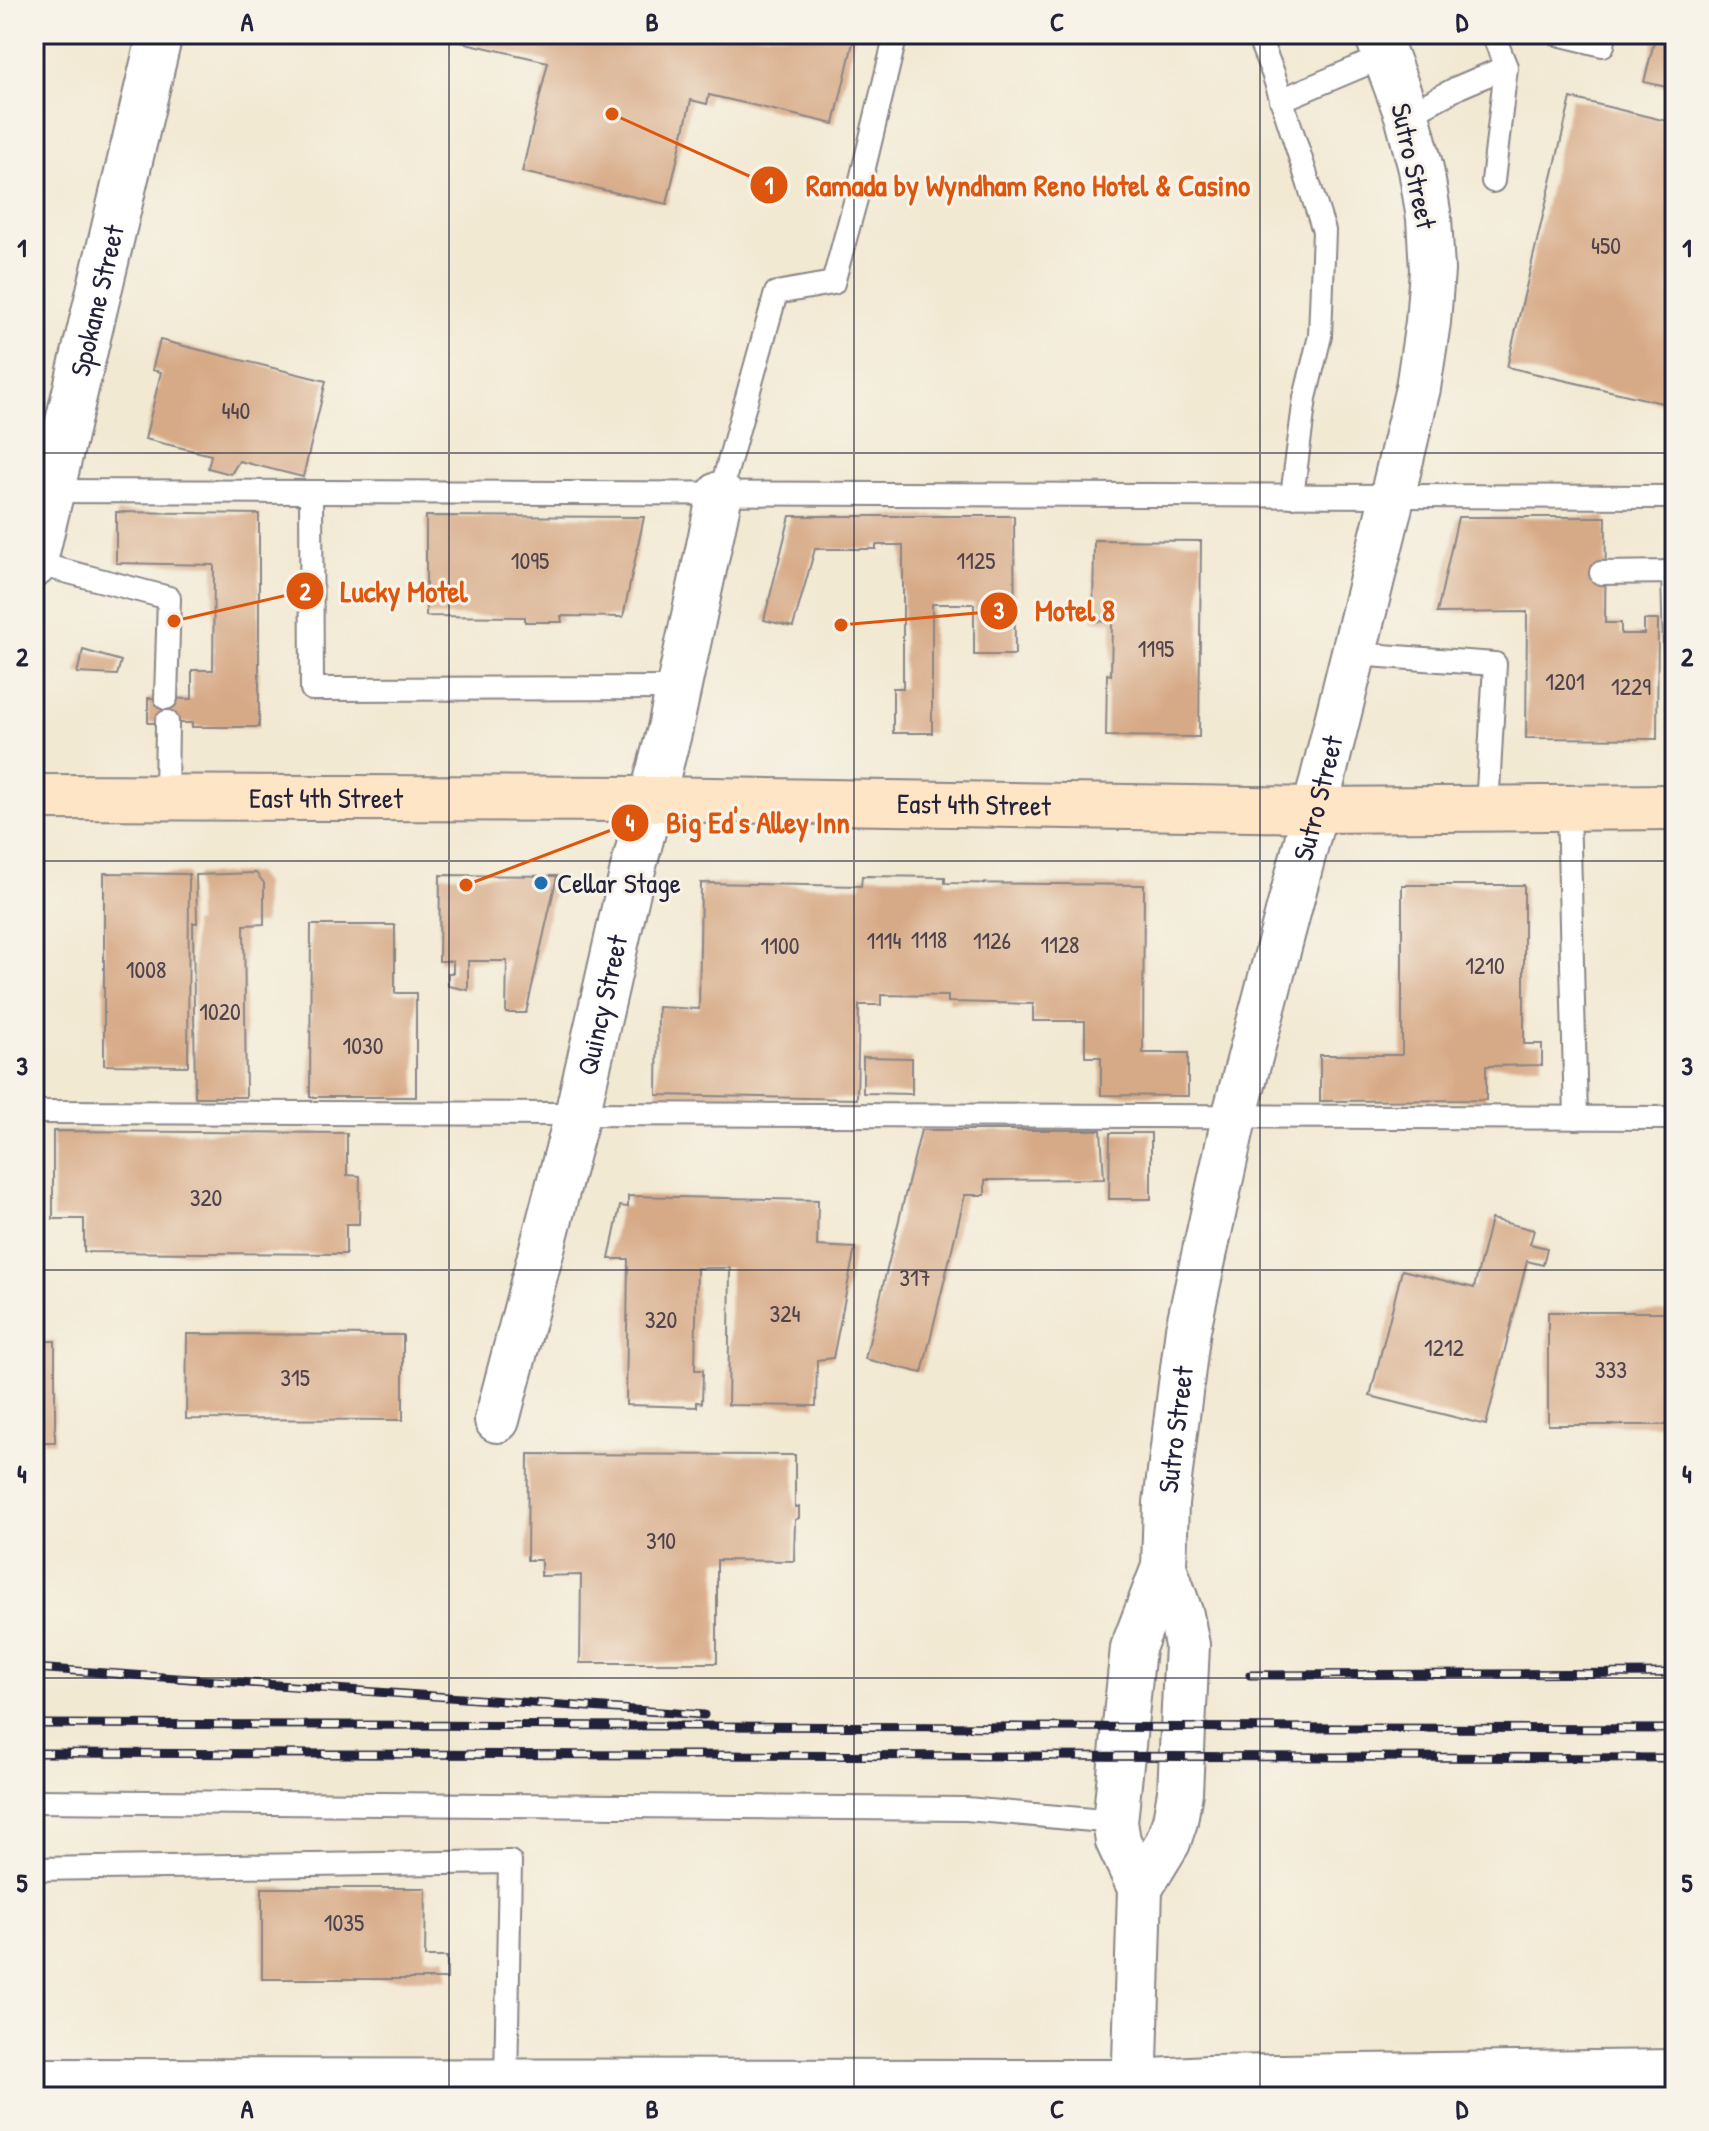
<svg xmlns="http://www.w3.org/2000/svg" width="1709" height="2131" font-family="'Patrick Hand',sans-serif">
<rect width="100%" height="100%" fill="#f7f3e8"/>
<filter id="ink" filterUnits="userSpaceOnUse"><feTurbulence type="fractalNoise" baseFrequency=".0125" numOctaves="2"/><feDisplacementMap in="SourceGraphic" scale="16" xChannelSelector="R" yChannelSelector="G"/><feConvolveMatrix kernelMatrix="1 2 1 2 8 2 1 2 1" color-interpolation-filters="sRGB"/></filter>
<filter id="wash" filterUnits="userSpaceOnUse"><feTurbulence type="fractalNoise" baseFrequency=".006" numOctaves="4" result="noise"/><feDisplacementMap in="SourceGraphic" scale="32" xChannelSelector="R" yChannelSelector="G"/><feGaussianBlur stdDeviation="1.8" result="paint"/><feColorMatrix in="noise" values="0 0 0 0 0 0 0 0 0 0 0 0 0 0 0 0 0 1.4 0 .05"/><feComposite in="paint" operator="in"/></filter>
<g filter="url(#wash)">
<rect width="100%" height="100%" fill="#f2e9d3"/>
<g id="blocks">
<g fill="#d7aa87">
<polygon points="449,34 855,34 834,124 709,95 707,104 691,100 667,204 522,172 548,62 448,39"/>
<polygon points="1656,34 1675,34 1675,89 1644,82"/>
<polygon points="1571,98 1675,123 1675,406 1507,367"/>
<polygon points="160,340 326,381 303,477 239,461 231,474 208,468 211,455 145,439 161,372 152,370"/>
<polygon points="116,512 259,514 259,727 192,727 192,723 148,723 148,698 192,699 192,670 213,670 214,565 116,563"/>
<polygon points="426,516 644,517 623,617 561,616 562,622 525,622 525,617 426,616"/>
<polygon points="790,516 1014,516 1015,655 974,655 974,604 932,604 932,733 893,733 893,688 903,688 903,545 876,545 876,549 815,549 793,627 764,620"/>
<polygon points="1458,517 1606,517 1605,623 1621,623 1621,634 1644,634 1644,620 1658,620 1657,739 1526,738 1527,612 1437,613"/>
<polygon points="1094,540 1201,541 1199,737 1106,736 1107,674 1111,675 1112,622 1093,621"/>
<polygon points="83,650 121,661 117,675 77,673"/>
<polygon points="104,873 189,874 188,1066 104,1065"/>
<polygon points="256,873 264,883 264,924 244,925 246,1097 195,1097 193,923 197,923 196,875"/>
<polygon points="440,875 557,876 526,1013 506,1013 507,961 468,961 468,990 448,986 448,973 453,973 453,961 439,961"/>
<polygon points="862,876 945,877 945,883 1144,885 1143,1053 1188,1053 1188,1096 1101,1095 1101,1057 1085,1057 1085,1021 1033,1021 1033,1004 948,1002 948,996 881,995 881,1005 859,1005 857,1099 657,1095 658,1007 699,1009 701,883 861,886"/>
<polygon points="1402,885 1524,885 1524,1044 1542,1044 1542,1065 1486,1066 1486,1100 1320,1101 1320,1055 1402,1055"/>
<polygon points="311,925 395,925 395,993 416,993 416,1097 310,1097"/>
<polygon points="863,1057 912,1058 912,1094 863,1093"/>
<polygon points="921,1130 1101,1130 1104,1179 985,1180 985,1195 965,1195 922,1373 865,1359"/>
<polygon points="53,1131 347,1133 347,1175 360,1176 359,1224 346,1224 346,1254 84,1252 84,1219 53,1219"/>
<polygon points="1110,1133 1151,1133 1151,1199 1109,1199"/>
<polygon points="628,1196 818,1200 817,1246 855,1248 833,1358 817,1360 816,1406 728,1405 730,1268 697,1268 695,1370 703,1370 702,1403 697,1402 697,1407 626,1405 628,1259 609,1259 620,1206 628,1207"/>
<polygon points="1491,1219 1534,1230 1530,1244 1547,1248 1543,1265 1527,1261 1486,1425 1370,1396 1402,1270 1474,1288"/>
<rect x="1548" y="1312" width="127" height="113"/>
<polygon points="187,1334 403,1335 403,1420 186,1419"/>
<polygon points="34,1341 55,1341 55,1442 43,1442 43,1435 34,1435"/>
<polygon points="528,1454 795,1455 795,1507 799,1507 799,1518 795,1520 794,1561 717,1560 717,1663 580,1663 581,1575 541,1576 541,1560 527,1560"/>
<polygon points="262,1888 426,1888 425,1957 447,1957 447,1979 262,1979"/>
</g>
</g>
</g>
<g filter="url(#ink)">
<use href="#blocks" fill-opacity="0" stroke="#8a8687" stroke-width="2"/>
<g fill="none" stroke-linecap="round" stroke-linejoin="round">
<g stroke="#8a8687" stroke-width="26">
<g id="service">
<polyline points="1257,34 1273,73 1324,231 1320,336 1305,398 1292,496"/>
<polyline points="1493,34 1506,67"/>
<polyline points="1558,34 1603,45 1605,34"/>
<polyline points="1281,100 1385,56"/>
<polyline points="1407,115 1459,87 1506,67 1493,181"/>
<polyline points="44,491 1675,497"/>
<polyline points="311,493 312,689 679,688"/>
<polyline points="720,494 776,293 833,283 860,184 896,34"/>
<polyline points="34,563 169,598 166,698"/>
<polyline points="1601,573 1673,572 1675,649"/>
<polyline points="1354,654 1495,664 1487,809"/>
<polyline points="166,797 167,722"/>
<polyline points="1568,808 1576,1118"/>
<polyline points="34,1112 1675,1118"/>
<polyline points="34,1801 966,1809 1115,1822"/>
<polyline points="34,1869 510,1862 506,2082"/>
</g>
</g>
<g stroke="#8a8687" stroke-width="48">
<g id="minor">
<path id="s1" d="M 34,565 L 160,34"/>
<path id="s2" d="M 497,1420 L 577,1115 L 633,869 L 669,733 L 720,494"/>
<polyline points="34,2081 1135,2082 1209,2078 1675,2072"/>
</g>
</g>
<g stroke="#8a8687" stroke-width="48">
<g id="tertiary">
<polyline points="1140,1888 1168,1842 1175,1821 1180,1792 1187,1645 1181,1615 1164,1567"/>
<path id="s3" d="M 1134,2097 L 1140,1888 L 1118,1841 L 1115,1822 L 1133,1648 L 1164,1567 L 1166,1503 L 1188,1329 L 1234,1118 L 1315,810 L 1390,506 L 1418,388 L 1428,322 L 1432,270 L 1429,218 L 1421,169 L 1407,115 L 1377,34"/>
</g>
</g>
<g stroke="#8a8687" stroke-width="48">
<g id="secondary">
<path id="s4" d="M 34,797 L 651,799 L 1315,810 L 1675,807"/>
</g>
</g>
<use href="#service" stroke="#fff" stroke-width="22"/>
<use href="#minor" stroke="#fff" stroke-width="44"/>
<use href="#tertiary" stroke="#fff" stroke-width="44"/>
<use href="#secondary" stroke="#fee5c5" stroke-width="44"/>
<g stroke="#22223b" stroke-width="9">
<g id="rail">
<polyline points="34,1668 704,1715"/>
<polyline points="1250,1675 1675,1673"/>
<polyline points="34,1724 1675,1729"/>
<polyline points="34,1753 1675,1758"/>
</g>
</g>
<use href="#rail" stroke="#f7f3e8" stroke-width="6" stroke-dasharray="18" stroke-linecap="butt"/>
</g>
</g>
<path fill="none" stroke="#22223b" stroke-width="2" stroke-opacity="0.55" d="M 449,34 L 449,2097M 854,34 L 854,2097M 1260,34 L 1260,2097M 34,453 L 1675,453M 34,861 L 1675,861M 34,1270 L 1675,1270M 34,1678 L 1675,1678"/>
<circle fill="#1f6fb2" stroke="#f7f3e8" stroke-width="3" cx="541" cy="883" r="8"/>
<g text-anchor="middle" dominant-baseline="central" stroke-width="6" stroke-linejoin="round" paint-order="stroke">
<g font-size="24" fill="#4f444e">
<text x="1606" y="245">450</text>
<text x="236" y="410">440</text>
<text x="530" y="560">1095</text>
<text x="976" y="560">1125</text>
<text x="1156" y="648">1195</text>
<text x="1565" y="681">1201</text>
<text x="1631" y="686">1229</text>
<text x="929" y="939">1118</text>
<text x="884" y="940">1114</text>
<text x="992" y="940">1126</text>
<text x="1060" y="944">1128</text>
<text x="780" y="945">1100</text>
<text x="1485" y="965">1210</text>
<text x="146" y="969">1008</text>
<text x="220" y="1011">1020</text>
<text x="363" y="1045">1030</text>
<text x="206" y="1197">320</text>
<text x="915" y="1277">317</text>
<text x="785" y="1313">324</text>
<text x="661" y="1319">320</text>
<text x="1444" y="1347">1212</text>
<text x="1611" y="1369">333</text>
<text x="295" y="1377">315</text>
<text x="661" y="1540">310</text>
<text x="344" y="1922">1035</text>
</g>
<g font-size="28" fill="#22223b" stroke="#f7f3e8">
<text transform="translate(1414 166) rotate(78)">Sutro Street</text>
<text stroke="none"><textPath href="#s1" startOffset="272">Spokane Street</textPath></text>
<text stroke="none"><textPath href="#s4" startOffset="292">East 4th Street</textPath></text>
<text stroke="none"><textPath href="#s3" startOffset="1328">Sutro Street</textPath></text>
<text stroke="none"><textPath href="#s4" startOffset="940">East 4th Street</textPath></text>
<text stroke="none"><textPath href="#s2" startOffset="428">Quincy Street</textPath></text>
<text stroke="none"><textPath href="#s3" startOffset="680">Sutro Street</textPath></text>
</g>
<g font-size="28" fill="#22223b" stroke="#f7f3e8" text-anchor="start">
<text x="557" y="883">Cellar Stage</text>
</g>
</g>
<path fill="none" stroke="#de560e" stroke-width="3" d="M612 114L769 185M174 621L305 591M841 625L999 611M466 885L630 823"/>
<g fill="#de560e" stroke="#f7f3e8" stroke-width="3">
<circle cx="612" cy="114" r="8"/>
<circle cx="174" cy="621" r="8"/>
<circle cx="841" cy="625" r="8"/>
<circle cx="466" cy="885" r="8"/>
<circle cx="769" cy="185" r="20"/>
<circle cx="305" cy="591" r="20"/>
<circle cx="999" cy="611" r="20"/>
<circle cx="630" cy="823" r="20"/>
</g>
<g font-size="24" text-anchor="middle" font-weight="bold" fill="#fff">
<text x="769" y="194">1</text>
<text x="305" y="600">2</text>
<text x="999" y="619">3</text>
<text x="630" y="831">4</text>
</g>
<g font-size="30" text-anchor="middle" font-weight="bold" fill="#de560e" stroke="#f7f3e8" stroke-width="6" stroke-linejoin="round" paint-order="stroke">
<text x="1028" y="196">Ramada by Wyndham Reno Hotel &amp; Casino</text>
<text x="404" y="602">Lucky Motel</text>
<text x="1075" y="621">Motel 8</text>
<text x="758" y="833">Big Ed's Alley Inn</text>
</g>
<rect width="1709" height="2131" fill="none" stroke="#f7f3e8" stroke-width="88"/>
<rect x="44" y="44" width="1621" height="2043" fill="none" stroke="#22223b" stroke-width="3"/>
<g font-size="26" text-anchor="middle" font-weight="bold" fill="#22223b">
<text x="247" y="31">A</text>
<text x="652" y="31">B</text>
<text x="1057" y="31">C</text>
<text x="1462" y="31">D</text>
<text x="22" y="257">1</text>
<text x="1687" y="257">1</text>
<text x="22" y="666">2</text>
<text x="1687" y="666">2</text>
<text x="22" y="1075">3</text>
<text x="1687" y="1075">3</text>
<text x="22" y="1483">4</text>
<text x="1687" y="1483">4</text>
<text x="22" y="1892">5</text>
<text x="1687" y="1892">5</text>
<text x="247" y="2118">A</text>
<text x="652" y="2118">B</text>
<text x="1057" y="2118">C</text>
<text x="1462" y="2118">D</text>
</g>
</svg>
